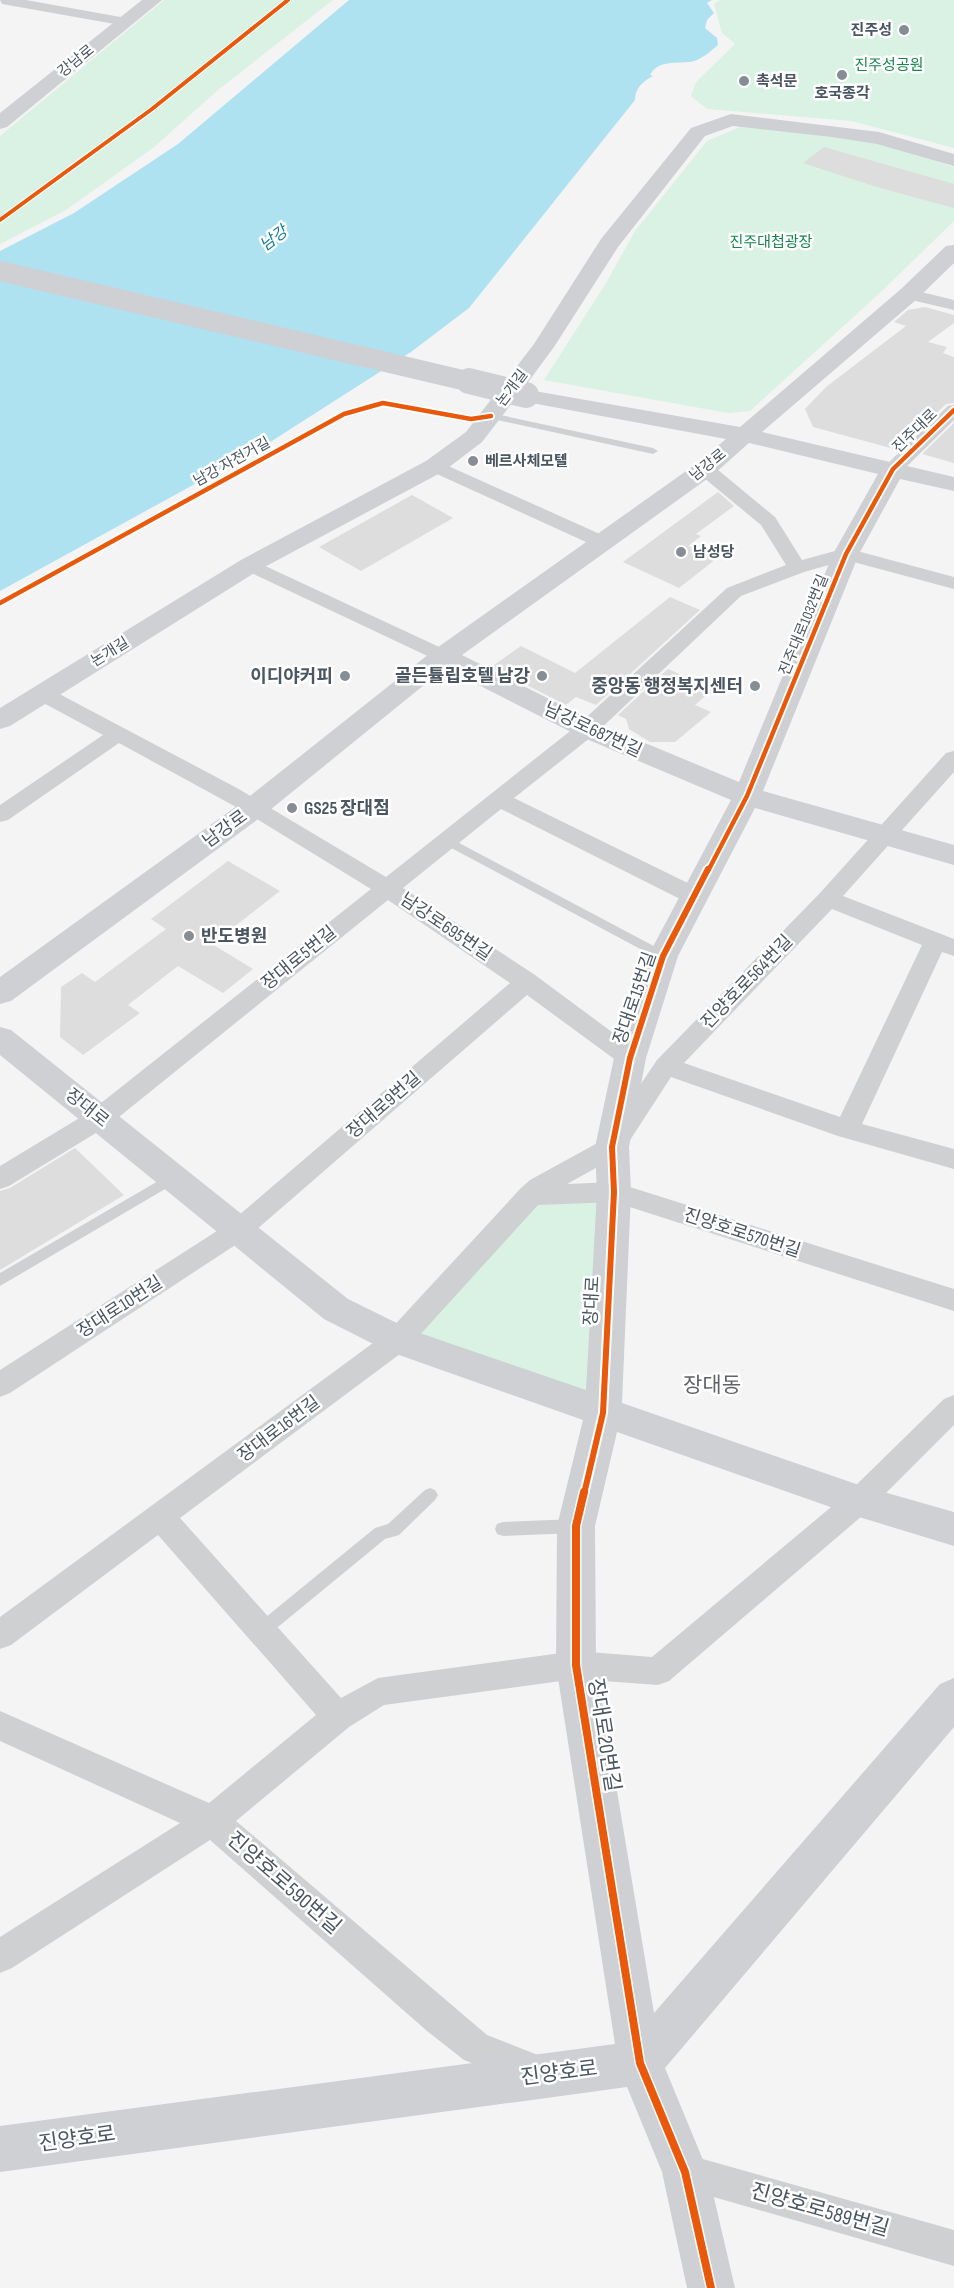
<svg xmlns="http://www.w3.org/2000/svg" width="954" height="2288" font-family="'Sofia Sans Condensed','Noto Sans KR',sans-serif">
<rect width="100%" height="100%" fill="#f4f4f4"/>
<g fill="#d9f2e3">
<polygon points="164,0 333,0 218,90 153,148 66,210 0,244 0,136"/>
<polygon points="720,0 954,0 954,148 851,121 707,109 691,96 696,82 735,44 722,33 714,4"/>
<polygon points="740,127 875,140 954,167 954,221 882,291 750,411 728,413 544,380 606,283 635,231 707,141"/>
<polygon points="614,1192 603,1413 398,1340 530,1195"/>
</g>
<path fill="#aee2f0" d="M 349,0 L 712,0 L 707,3 L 714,13 L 707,20 L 705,28 L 717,38 L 718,45 C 711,51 703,58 694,61 C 679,65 659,58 650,75 L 653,76 C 643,81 635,88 635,100 L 469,308 L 411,352 L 264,446 L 0,591 L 0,251 L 74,213 L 178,144 Z"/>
<g fill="#ddddde">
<polygon points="824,147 954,184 954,208 880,188 803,163"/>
<polygon points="925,307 954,315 954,323 928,342 947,347 943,353 954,357 954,403 946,404 898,450 813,427 805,409 826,387 906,326 894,322 908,310"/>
<polygon points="954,423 954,463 922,454"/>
<polygon points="718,492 734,506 696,534 701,536 688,546 716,559 679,588 623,562"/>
<polygon points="412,495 453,518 361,571 319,547"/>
<polygon points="670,597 700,610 596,705 576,697 566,705 491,667 521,646 575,673"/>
<polygon points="668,669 713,689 695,705 711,712 675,742 650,742 629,729 626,719 618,715"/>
<polygon points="228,861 280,891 212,944 253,969 223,993 178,966 128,1005 140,1013 83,1055 60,1037 61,987 82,973 95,982 166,929 151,919"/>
<polygon points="75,1148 124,1195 0,1270 0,1191 10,1188"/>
</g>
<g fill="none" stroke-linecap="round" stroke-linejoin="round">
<g fill="#ced0d2" fill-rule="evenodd">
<polygon points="491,413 653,448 658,451 653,454 488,418 486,416"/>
<polygon points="446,836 667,953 669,956 663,960 659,959 442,843 440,840"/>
<polygon points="172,1173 177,1174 179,1178 177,1182 0,1286 0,1273"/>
<polygon points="430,1488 435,1490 438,1495 435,1500 399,1535 385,1539 267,1636 261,1638 255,1636 253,1631 255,1626 375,1528 388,1524 425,1490"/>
<polygon points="576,1519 581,1521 584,1526 581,1531 576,1533 503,1536 497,1534 495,1529 497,1524 503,1522"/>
</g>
<g fill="#ced0d2" fill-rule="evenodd">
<polygon points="0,0 26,0 126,18 133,22 126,26 2,4"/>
<polygon points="909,289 954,300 954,310 903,298 901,294"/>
<polygon points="954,405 954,420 900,473 886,473 884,469 886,465 948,406"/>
<polygon points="435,460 611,539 614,543 604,549 597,547 428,470 426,466 428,462"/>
<polygon points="705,463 712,465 775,517 802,560 846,548 954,577 954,589 846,560 804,572 741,596 595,734 514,798 702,890 705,896 702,902 694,904 686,902 501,809 403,888 535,975 639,1052 642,1058 639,1064 630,1067 621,1064 527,995 249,1236 10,1393 0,1397 0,1370 231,1222 510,983 388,900 109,1125 9,1186 0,1189 0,1166 91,1111 371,889 247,813 119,743 8,820 0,822 0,805 103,735 36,699 33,694 36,689 50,689 237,788 386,877 579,724 727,588 786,565 761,525 698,473 696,469 698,465"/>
<polygon points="250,559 450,652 453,656 450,660 436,660 243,569 240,565"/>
<path d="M 954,751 L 954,772 L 843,896 L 954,939 L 954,956 L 942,952 L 862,1124 L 954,1149 L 954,1169 L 838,1136 L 671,1077 L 621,1154 L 567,1184 L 614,1182 L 954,1289 L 954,1311 L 614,1202 L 538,1205 L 408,1348 L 180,1518 L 341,1698 L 378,1678 L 576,1651 L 652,1657 L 849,1492 L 944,1399 L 954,1395 L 954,1425 L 869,1510 L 669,1681 L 658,1685 L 576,1679 L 384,1705 L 349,1727 L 236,1821 L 487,2035 L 548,2059 L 553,2071 L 548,2083 L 536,2088 L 464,2060 L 427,2031 L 210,1840 L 12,1968 L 0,1973 L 0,1937 L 180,1823 L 0,1741 L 0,1711 L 209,1803 L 316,1715 L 158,1535 L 11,1645 L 0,1649 L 0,1617 L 388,1332 L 521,1188 L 530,1180 L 603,1140 L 657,1060 L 820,893 L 946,753 ZM 832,909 L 922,945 L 840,1117 L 684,1063 Z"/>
<polygon points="685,2154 954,2230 954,2266 672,2185 667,2172 672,2159"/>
</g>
<g fill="#ced0d4" fill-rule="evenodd">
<polygon points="142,0 162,0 7,127 0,129 0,113"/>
<path d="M 731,114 L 879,132 L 954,154 L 954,166 L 877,144 L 832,137 L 733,126 L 705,136 L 618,247 L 554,347 L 523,389 L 740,427 L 901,289 L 946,246 L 954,245 L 954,263 L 917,299 L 762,432 L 954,477 L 954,491 L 900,479 L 859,554 L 763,791 L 954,845 L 954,865 L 755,808 L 678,956 L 646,1058 L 629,1147 L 631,1192 L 622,1403 L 859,1485 L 954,1512 L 954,1546 L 859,1517 L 617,1432 L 595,1526 L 596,1665 L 654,2013 L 940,1684 L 954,1678 L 954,1727 L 665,2068 L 708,2172 L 735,2288 L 687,2288 L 662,2172 L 627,2087 L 0,2172 L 0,2126 L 615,2044 L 556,1665 L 557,1526 L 583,1420 L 385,1350 L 324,1319 L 0,1055 L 0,1027 L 11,1030 L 348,1299 L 411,1330 L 586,1390 L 597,1192 L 595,1147 L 614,1058 L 648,956 L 731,800 L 577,735 L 445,668 L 265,814 L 11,1001 L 0,1004 L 0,977 L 245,800 L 434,650 L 696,464 L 726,439 L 526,402 L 516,398 L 482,442 L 444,471 L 259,570 L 10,726 L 0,729 L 0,708 L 241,560 L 426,461 L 466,432 L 534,344 L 601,239 L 691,128 ZM 749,443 L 878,474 L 833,554 L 739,782 L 597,723 L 462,655 L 714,474 Z"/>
</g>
<polyline stroke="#ced0d4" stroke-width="20" points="0,271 475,383"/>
<polyline stroke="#ced0d4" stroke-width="26" points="469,381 526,395"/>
<g stroke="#fff" stroke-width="6">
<polyline id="cycleway-far3" points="0,220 152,109 288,0"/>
</g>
<g stroke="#fff" stroke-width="8">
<g id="cycleway-far2">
<polyline points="0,603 344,414 383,403 471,419 491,416"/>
<polyline points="708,871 747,796 846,554 893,469 954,410"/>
</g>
</g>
<g stroke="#fff" stroke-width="10">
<polyline id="cycleway-far1" points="584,1494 603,1413 614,1192 612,1147 630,1058 663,956 708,869"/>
</g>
<g stroke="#fff" stroke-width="11">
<polyline id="cycleway" points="584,1492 576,1526 576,1665 640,2063 685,2172 711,2288"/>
</g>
<use href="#cycleway-far3" stroke="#e8590c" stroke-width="4"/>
<use href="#cycleway-far2" stroke="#e8590c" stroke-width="4.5"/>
<use href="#cycleway-far1" stroke="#e8590c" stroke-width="6"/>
<use href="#cycleway" stroke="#e8590c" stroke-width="8"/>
</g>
<g fill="#868d94" stroke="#fff" stroke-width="2">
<circle cx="904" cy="30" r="6"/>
<circle cx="842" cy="75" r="6"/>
<circle cx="744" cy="81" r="6"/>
<circle cx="473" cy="461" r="6"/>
<circle cx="681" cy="552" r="6"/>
<circle cx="345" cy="676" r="6"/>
<circle cx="542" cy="676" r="6"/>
<circle cx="755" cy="686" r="6"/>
<circle cx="292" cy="808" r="6"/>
<circle cx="189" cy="936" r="6"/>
</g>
<g text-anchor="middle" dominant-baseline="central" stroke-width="5" stroke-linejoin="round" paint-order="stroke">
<g font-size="15" font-weight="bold" fill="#4a5661" stroke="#fff" text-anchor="start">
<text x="892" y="30" text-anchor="end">진주성</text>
<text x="756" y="81">촉석문</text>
<text x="842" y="93" text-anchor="middle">호국종각</text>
<text x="485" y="461">베르사체모텔</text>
<text x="693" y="552">남성당</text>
</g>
<g font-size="15" fill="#4a5661" stroke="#fff">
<text transform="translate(76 61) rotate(-39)">강남로</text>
<text transform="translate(512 388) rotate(-53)">논개길</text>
<text transform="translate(915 431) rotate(-44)">진주대로</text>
<text transform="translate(232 462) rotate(-29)">남강 자전거길</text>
<text transform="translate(708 465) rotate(-39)">남강로</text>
<text transform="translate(804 625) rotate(-68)">진주대로1032번길</text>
<text transform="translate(110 652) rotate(-32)">논개길</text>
</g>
<g font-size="15" fill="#17864f" stroke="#fff">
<text x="889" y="65">진주성공원</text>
<text x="771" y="242">진주대첩광장</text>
</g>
<g font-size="16" font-style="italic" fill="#0c7c9b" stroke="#fff">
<text transform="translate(274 239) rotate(-37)">남강</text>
</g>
<g font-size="18" font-weight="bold" fill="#4a5661" stroke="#fff" text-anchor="end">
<text x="333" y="676">이디야커피</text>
<text x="530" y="676">골든튤립호텔 남강</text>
<text x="743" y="686">중앙동 행정복지센터</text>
<text x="304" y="808" text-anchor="start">GS25 장대점</text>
<text x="201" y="936" text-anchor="start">반도병원</text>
</g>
<g font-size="18" fill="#4a5661" stroke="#fff">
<text transform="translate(593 730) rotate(25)">남강로687번길</text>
<text transform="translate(225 829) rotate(-36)">남강로</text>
<text transform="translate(446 927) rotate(34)">남강로695번길</text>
<text transform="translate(299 958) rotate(-39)">장대로5번길</text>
<text transform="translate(747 982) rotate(-46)">진양호로564번길</text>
<text transform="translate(635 998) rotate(-71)">장대로15번길</text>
<text transform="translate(384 1105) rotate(-41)">장대로9번길</text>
<text transform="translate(87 1108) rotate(39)">장대로</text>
<text transform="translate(742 1233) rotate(18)">진양호로570번길</text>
<text transform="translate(592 1301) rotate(-87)">장대로</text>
<text transform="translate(120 1307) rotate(-33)">장대로10번길</text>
<text transform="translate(279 1429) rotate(-37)">장대로16번길</text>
</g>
<g font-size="21" fill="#5f6368" stroke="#fff">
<text x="712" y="1385">장대동</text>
</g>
<g font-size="21" fill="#4a5661" stroke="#fff">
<text transform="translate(604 1735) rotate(81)">장대로20번길</text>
<text transform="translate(284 1883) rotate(41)">진양호로590번길</text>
<text transform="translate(559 2073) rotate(-7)">진양호로</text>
<text transform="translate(77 2139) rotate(-8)">진양호로</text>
<text transform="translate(820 2210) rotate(16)">진양호로589번길</text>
</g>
</g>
</svg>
